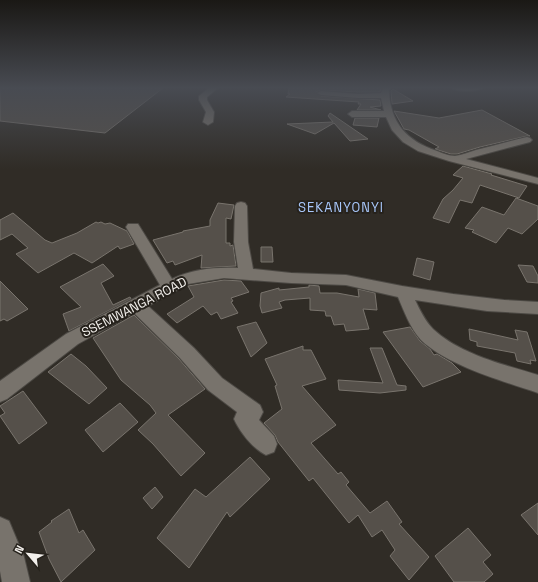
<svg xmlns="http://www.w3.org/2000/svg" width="538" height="582" font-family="'Space Grotesk',sans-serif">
<rect width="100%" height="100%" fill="#302c26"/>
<g fill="#55504a" stroke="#79746d">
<polygon points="0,88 163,88 105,133 0,121"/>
<polygon points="289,88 381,88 380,92 358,92 321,90 316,92 321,96 380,100 381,106 370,107 381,110 357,110 361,104 358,104 359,102 286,97 290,94 288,94"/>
<polygon points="393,89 413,101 392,104 391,91"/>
<polygon points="482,110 530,136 527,136 480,147 457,154 451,154 435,149 439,147 409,130 404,129 394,111 439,118"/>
<polygon points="330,113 368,139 350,141 334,123 315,134 287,124 333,122 328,116"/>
<polygon points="355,118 379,118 377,127 353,125"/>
<polygon points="463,166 492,174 491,175 527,186 519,198 480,185 472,203 460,200 449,223 433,218 443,199 453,190 463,178 453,175"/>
<polygon points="516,198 538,206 538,219 522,234 508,228 496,243 472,232 474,230 465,228 482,207 504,215"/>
<polygon points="218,203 234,205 231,219 226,218 226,243 230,243 230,246 233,245 236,266 201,268 202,255 175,265 173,261 167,263 153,240 183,232 183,231 210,226 210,220"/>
<polygon points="13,213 45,240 52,243 77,233 96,222 98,223 101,222 105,224 110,223 127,231 134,244 120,249 118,246 92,263 74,253 38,273 16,254 28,248 12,234 0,240 0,220"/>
<polygon points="261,247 272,247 273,262 261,262"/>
<polygon points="417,258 434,262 430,280 413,275"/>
<polygon points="103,264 114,276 101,283 113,305 130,297 131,299 69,331 63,314 81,307 60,287"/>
<polygon points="518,265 533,266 538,276 538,283 527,282"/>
<polygon points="224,280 241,281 249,292 231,298 233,301 231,302 238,313 221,319 217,312 211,315 203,306 177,323 167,314 194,297 188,286"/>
<polygon points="0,281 28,309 7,321 4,319 0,321"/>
<polygon points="309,285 319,286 320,293 337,293 359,297 358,289 375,293 377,310 363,309 369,329 346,331 344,324 334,325 331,316 326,316 325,311 310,310 310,298 285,300 279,302 282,308 262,313 260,306 261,293 279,288 279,290 309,287"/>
<polygon points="134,315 179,359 205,389 168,415 205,453 181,476 153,444 138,430 156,413 150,405 121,380 93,338"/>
<polygon points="256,322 267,343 251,357 237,327"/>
<polygon points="410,327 420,341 430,349 434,355 437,354 452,363 461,372 423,387 383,332"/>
<polygon points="469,329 518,340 515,330 527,332 536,361 530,360 531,364 517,361 515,353 477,346 477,342 470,340"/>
<polygon points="303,346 303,350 311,350 326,379 302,386 336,425 311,443 338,474 341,472 349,482 346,485 370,513 387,501 402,522 399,524 429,557 409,580 390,556 395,550 382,530 372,537 358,515 349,523 313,478 309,481 278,442 275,435 264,423 282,409 275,386 277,385 265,359"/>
<polygon points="370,348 382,348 397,385 406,386 406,390 380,393 339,390 338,380 383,383"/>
<polygon points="71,354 86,366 107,388 89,404 48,372"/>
<polygon points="23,391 47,423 19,444 0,416 5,413 0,406"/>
<polygon points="120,403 138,422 103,452 85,430"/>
<polygon points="250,457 270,479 230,517 227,512 189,568 157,538 195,489 206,497"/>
<polygon points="155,487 163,497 152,509 143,498"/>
<polygon points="538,503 538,535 521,515"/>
<polygon points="69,509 79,533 83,530 95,550 61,582 49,559 39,532 52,522 51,521"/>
<polygon points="468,528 491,555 483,562 493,574 484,582 454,582 435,556"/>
</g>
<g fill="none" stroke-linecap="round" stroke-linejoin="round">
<g stroke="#4c4944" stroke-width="2">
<g id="minor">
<polygon points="209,88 218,88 207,97 207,100 214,112 213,122 208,125 203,122 206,112 199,100 199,96"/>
<path d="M 383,88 L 391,88 L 389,90 C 390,123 407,141 437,151 C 442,153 449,156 455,156 C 462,155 469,152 476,150 C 493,146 510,141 527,137 L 530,138 L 532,140 L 530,142 L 466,159 L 538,178 L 538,184 L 449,161 L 418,151 L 403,142 L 392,130 L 386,117 L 352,117 L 348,114 L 352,111 L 384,111 L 381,98 L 358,98 L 321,95 L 317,93 L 321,91 L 358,94 L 381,93 Z"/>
<path d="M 451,88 L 483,88 C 477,92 457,92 451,88 Z"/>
<path d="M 241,202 L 245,203 L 247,206 L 248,242 L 253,269 L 291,273 L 346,275 L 402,286 L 453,294 L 504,300 L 538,302 L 538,314 L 487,311 L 415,300 C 420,310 425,321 433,329 C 459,354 505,365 538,375 L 538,393 C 503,381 448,366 421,340 C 410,328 404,311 398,297 L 346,285 L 291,283 L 224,278 L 188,284 L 148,306 L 194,348 L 222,378 L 260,405 L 263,412 L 259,420 L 274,436 L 277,444 L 274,452 L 266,455 C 253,449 240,432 234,419 L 237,412 L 208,390 L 180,358 L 134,313 L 78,344 L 7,399 L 0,402 L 0,381 L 66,334 L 160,285 L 126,227 L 128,224 L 138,224 L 172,279 C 192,269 216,267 238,268 L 234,242 L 235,206 L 237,203 Z"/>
<polygon points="0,517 9,521 24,557 30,582 2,582 0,571"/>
</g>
</g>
<use href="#minor" fill="#78736c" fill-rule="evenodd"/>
</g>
<linearGradient id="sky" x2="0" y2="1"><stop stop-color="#1a1815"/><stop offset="0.52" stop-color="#484b52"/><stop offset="1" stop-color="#484b52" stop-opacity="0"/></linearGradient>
<rect width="538" height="169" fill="url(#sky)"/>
<g text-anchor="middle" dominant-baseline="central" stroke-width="4" stroke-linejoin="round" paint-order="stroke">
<g font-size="13" letter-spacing="1" fill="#a8c7fa" stroke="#26221c">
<text x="341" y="207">SEKANYONYI</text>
</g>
<g font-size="13" fill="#f2efeb" stroke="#26221c">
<text transform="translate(134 307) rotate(-27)">SSEMWANGA ROAD</text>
</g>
</g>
<g transform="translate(28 554) rotate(298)" stroke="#26221c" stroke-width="3" paint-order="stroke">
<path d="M0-3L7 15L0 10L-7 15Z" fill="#f2efeb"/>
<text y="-6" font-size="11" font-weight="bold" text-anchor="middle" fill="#f2efeb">N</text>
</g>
</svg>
